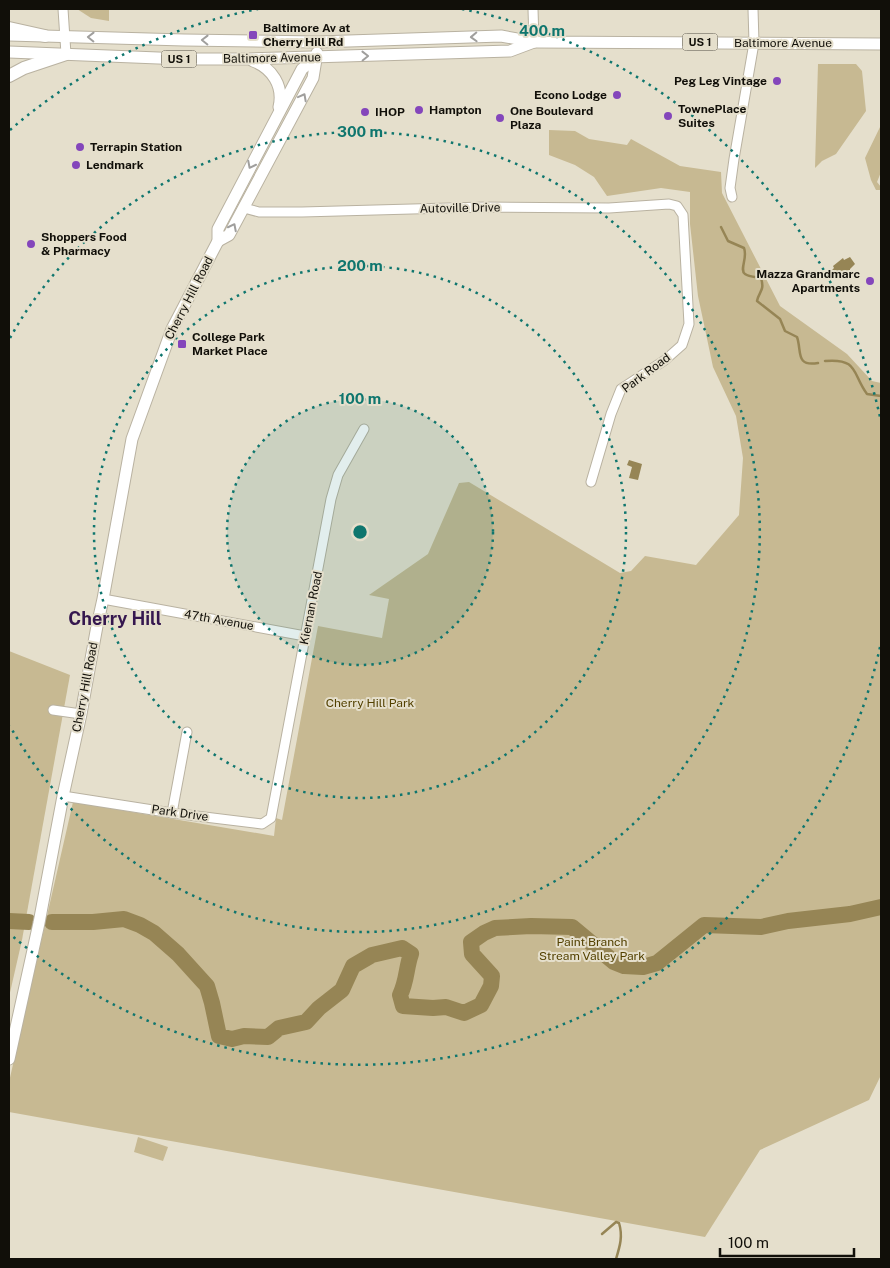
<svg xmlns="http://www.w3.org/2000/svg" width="890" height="1268" font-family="'Public Sans',sans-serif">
<rect width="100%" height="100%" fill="#e5dfcc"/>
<g fill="#c7b992">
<polygon points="77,9 109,9 109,21 91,18"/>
<polygon points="818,64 856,64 862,71 866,111 836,154 822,161 815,168"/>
<polygon points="881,125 881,172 877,182 881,187 881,190 876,190 871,180 865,158"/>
<polygon points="549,130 575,131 589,139 627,145 631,139 680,166 721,172 722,193 780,306 847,354 872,381 881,383 881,1075 869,1100 760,1150 705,1237 9,1112 9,1082 73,802 274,836 276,818 282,820 318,626 382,638 389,599 369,595 428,554 459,483 469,482 479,488 620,573 631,571 645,556 696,565 739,515 743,458 736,416 713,367 698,296 690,224 690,192 661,188 607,196 594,177 575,165 549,155"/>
<polygon points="9,651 70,675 22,940 9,997"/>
<polygon points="138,1137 168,1147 163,1161 134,1152"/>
</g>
<g fill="#968555">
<polygon points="850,257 855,264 850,269 850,276 845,278 840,275 835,279 830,272 834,268 833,266 843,258 844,260"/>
<polygon points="629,460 642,464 638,480 629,478 632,467 627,465"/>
</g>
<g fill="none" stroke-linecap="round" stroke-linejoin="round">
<g stroke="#968555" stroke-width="2.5">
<path d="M 721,227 L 728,241 L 744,248 C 748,258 739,270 745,274 C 749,277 757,277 761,278 C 765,291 759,291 757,301 L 780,319 L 785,331 L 797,337 C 802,351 795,367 818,363"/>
<path d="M 825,361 C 859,358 852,374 867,394 L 881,396"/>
<path d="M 602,1234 L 616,1222 L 619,1223 C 623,1236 620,1246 616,1259"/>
</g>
<g stroke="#968555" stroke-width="16">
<polyline points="9,921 29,922"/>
<path d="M 52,922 L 93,922 L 124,919 L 140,925 L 154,933 L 178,954 L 207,986 L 212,1003 L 219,1036 L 232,1039 L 244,1036 L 268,1037 L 279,1028 L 306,1022 L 319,1008 L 342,990 L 353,966 L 372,955 L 402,948 L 411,954 C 406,968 407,981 400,995 L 403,1006 L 433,1008 L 446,1007 L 464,1013 L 481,1005 L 491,986 L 492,976 L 472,954 L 471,942 L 484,933 L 495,928 L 531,926 L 572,927 L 614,962 L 624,966 L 643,967 L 657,963 L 704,925 L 761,927 L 788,921 L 850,914 L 881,907"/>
</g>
<g stroke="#b9b2a1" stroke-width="11">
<g id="minor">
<polyline points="63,9 66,54"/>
<polyline points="533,9 534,42"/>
<polyline points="732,197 730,188 734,159 754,43 753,9"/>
<polyline points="244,208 259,212 302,212 485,207 609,208 669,204 677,206 683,215 689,324 682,345 665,360 621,389 611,414 591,482"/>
<polyline points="103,599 305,636"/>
<polyline points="53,710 81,714"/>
<polyline points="63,796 172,813 262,824 271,818 331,499 338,475 364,429"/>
<polyline points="172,813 187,732"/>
</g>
</g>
<g stroke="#b9b2a1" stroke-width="13">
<g id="major">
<polyline points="9,35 184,40 318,42 501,36 534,42 881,44"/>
<polyline points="9,52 183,59 249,59 510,51 534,42"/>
<path d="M 253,61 C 272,68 284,86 279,107"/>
<polyline points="218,241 229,235 313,78 317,53"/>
<polyline points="9,1059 39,923 63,796 81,714 97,626 103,599 132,439 172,329 218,241 218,229 302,69 317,57"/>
</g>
</g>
<g stroke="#b9b2a1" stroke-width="14">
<g id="highway">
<polyline points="9,28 45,36"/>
<polyline points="9,76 24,68 66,54"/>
</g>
</g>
<use href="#minor" stroke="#fff" stroke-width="9"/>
<use href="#major" stroke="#fff" stroke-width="11"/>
<use href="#highway" stroke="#fff" stroke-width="12"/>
</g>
<defs><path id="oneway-chevron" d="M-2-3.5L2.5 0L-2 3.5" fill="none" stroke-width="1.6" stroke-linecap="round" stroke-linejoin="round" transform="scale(1.25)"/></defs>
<g stroke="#a09f9d">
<use href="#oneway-chevron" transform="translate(91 37) rotate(-179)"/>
<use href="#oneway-chevron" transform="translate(474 37) rotate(178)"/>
<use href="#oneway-chevron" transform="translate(205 40) rotate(-179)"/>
<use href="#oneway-chevron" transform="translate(365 56) rotate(-1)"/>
<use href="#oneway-chevron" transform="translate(303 97) rotate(-62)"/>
<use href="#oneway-chevron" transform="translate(251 165) rotate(117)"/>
<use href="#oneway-chevron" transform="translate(233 227) rotate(-63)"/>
</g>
<circle cx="360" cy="532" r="133" fill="#0f766e" fill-opacity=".12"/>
<g fill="none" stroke="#0f766e" stroke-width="2.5" stroke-dasharray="2.5 5">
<circle cx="360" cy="532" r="133"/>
<circle cx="360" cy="532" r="266"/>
<path d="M10 338A400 400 0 1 1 10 726"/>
<path d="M880 647A533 533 0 0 1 10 934M10 130A533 533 0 0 1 258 9M462 9A533 533 0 0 1 880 417"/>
</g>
<g fill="#8446bb" stroke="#e5dfcc" stroke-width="2">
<rect x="248" y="30" width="10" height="10" rx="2.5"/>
<circle cx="777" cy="81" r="5"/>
<circle cx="617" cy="95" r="5"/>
<circle cx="419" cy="110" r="5"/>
<circle cx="365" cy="112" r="5"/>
<circle cx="668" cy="116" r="5"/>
<circle cx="500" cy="118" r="5"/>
<circle cx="80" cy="147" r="5"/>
<circle cx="76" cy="165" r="5"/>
<circle cx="31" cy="244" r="5"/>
<circle cx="870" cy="281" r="5"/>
<rect x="177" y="339" width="10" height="10" rx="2.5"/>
</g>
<g text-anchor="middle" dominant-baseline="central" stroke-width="4" stroke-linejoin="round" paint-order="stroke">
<g fill="#e5dfcc" stroke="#514d44" stroke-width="1">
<rect x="682.5" y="33.5" width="35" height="17" rx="4"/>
<rect x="161.5" y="50.5" width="35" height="17" rx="4"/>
</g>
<g font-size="11" font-weight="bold" fill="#110f09">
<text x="700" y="42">US 1</text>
<text x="179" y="59">US 1</text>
</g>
<g font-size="12" font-weight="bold" fill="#110f09" stroke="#e5dfcc" text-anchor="start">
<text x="263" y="28">Baltimore Av at<tspan x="263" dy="14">Cherry Hill Rd</tspan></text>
<text x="767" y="81" text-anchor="end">Peg Leg Vintage</text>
<text x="607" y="95" text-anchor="end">Econo Lodge</text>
<text x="678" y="109">TownePlace<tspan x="678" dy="14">Suites</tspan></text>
<text x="429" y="110">Hampton</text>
<text x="510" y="111">One Boulevard<tspan x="510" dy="14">Plaza</tspan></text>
<text x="375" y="112">IHOP</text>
<text x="90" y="147">Terrapin Station</text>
<text x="86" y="165">Lendmark</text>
<text x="41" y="237">Shoppers Food<tspan x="41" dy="14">&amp; Pharmacy</tspan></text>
<text x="860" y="274" text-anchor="end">Mazza Grandmarc<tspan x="860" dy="14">Apartments</tspan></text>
<text x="192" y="337">College Park<tspan x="192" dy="14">Market Place</tspan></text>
</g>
<g font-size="12" fill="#110f09" stroke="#e5dfcc">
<text x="783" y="43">Baltimore Avenue</text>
<text transform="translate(272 58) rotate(-1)">Baltimore Avenue</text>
<text transform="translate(460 208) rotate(-1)">Autoville Drive</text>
<text transform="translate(189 298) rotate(-63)">Cherry Hill Road</text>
<text transform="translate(646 373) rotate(-37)">Park Road</text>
<text transform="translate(311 608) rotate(-79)">Kiernan Road</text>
<text transform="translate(219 620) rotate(10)">47th Avenue</text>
<text transform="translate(85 687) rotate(-79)">Cherry Hill Road</text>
<text transform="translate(180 813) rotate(8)">Park Drive</text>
</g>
<g font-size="12" fill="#534100" stroke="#e5dfcc">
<text x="370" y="703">Cherry Hill Park</text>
<text x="592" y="942">Paint Branch<tspan x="592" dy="14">Stream Valley Park</tspan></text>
</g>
<g font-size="18" font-weight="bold" fill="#35174f" stroke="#e5dfcc">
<text x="115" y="618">Cherry Hill</text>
</g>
</g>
<circle cx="360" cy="532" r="8" fill="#0f766e" stroke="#e5dfcc" stroke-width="2.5"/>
<g font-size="15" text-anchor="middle" font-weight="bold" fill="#0f766e" stroke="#e5dfcc" stroke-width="4" stroke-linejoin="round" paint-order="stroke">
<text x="542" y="36">400 m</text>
<text x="360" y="137">300 m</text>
<text x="360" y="271">200 m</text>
<text x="360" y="404">100 m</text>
</g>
<rect width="890" height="1268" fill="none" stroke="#110f09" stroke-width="20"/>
<path d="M720 1248v8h134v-8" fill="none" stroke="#110f09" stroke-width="2.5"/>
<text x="728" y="1248" font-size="15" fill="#110f09" stroke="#e5dfcc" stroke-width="4" paint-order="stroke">100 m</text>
</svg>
